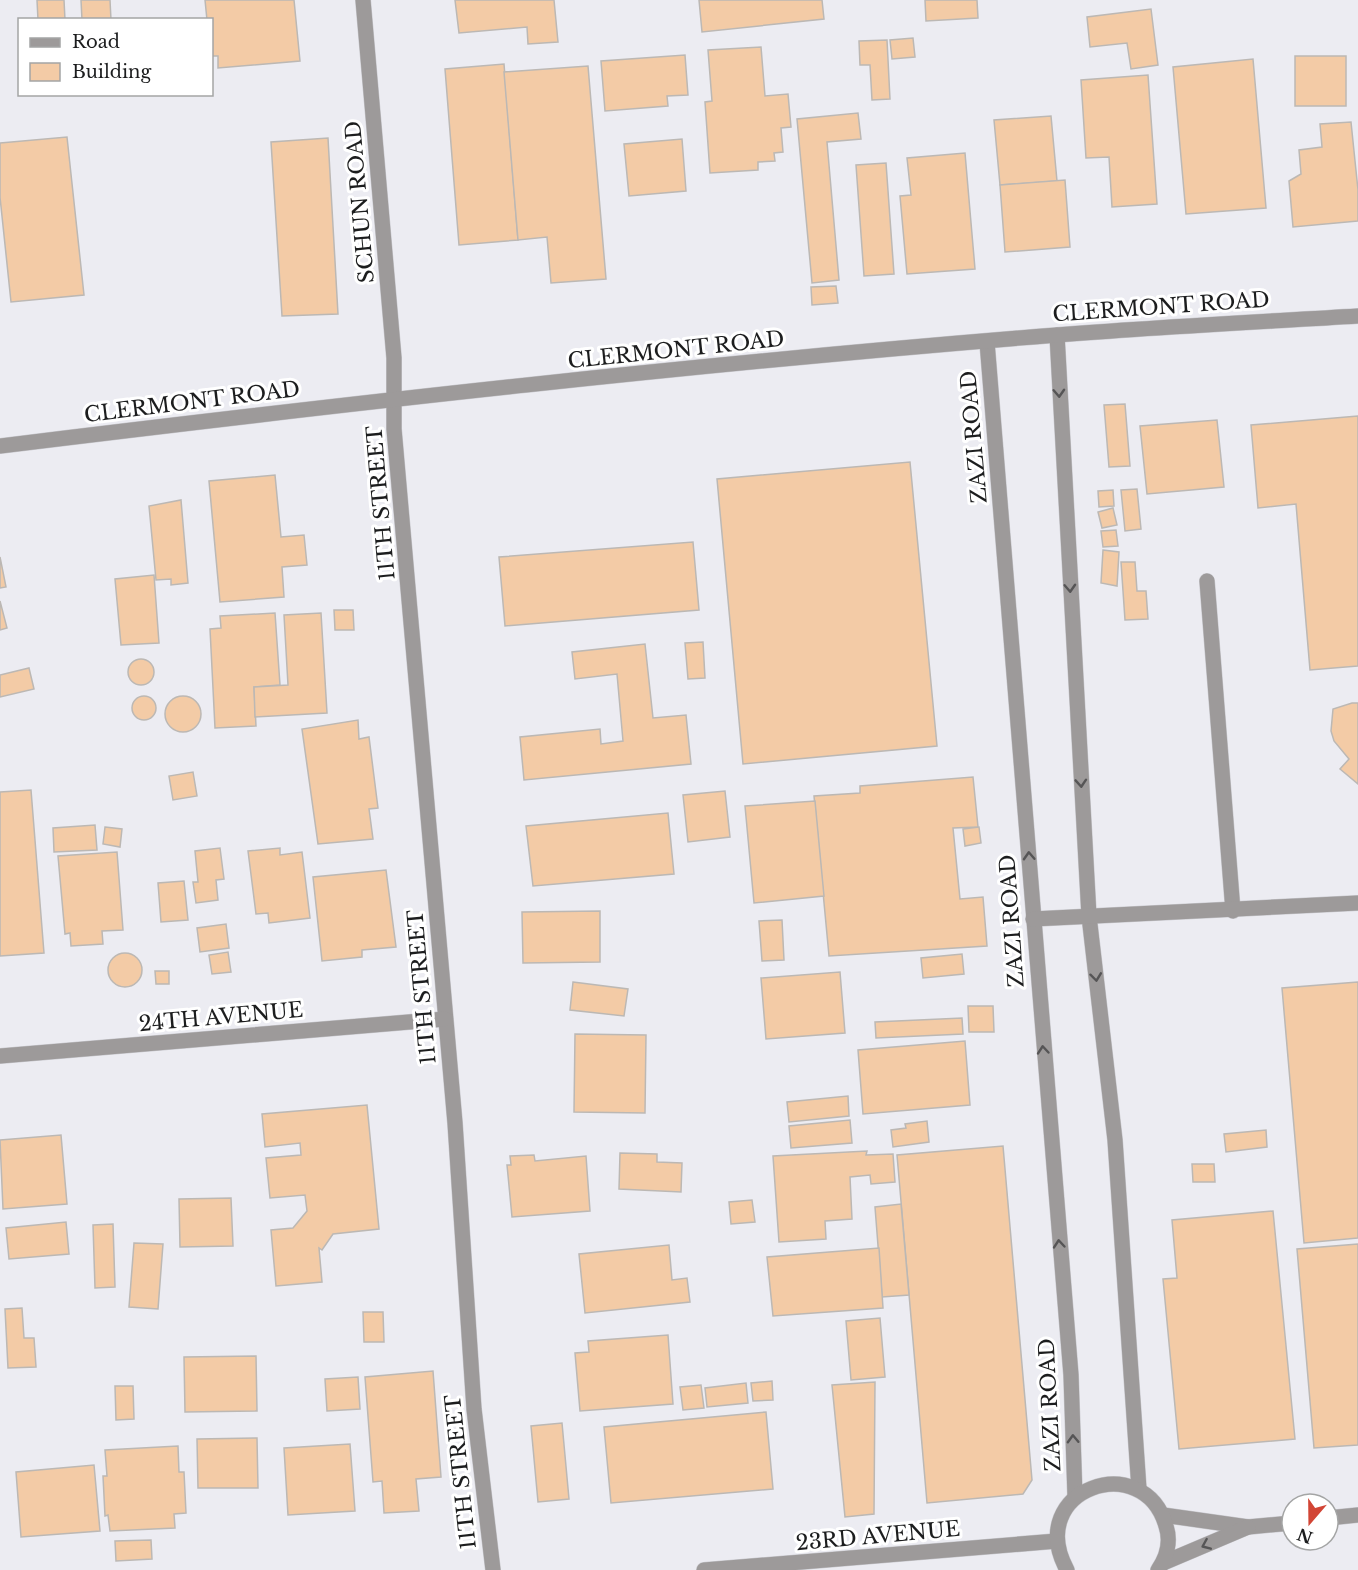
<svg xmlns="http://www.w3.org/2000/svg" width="1358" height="1570" font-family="'Libre Baskerville',serif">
<rect width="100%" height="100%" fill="#ececf2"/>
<g fill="#f3cba6" stroke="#bcb8b4" stroke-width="1.5">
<polygon points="37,0 64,0 65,20 38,20"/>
<polygon points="81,0 110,0 111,20 82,20"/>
<polygon points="205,0 294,0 300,61 218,68 218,56 212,56 212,20 207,20"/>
<polygon points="455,0 554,0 558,42 528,44 527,27 459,33"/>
<polygon points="699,0 822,0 824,19 702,32"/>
<polygon points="925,0 977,0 978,18 926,21"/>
<polygon points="1151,9 1158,65 1131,69 1127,43 1090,47 1087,17"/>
<polygon points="913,38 915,57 892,59 890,40"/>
<polygon points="887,40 890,99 872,100 870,65 860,65 859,41"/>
<polygon points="761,47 765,96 788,94 791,127 781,128 783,152 774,153 775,161 758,162 758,170 710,173 705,102 712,101 708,50"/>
<polygon points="685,55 688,95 667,96 668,106 605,111 601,61"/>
<rect x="1295" y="56" width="51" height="50"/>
<polygon points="1253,59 1266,208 1186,214 1173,67"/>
<polygon points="504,64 518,240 459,245 445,69"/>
<polygon points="588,66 606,279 551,283 547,237 518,240 504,72"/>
<polygon points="1148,75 1157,204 1112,207 1109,157 1086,158 1081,80"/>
<polygon points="858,113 861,139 827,142 839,280 812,283 797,119"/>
<polygon points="1051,116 1057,181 1000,185 994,120"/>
<polygon points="1351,122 1358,190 1358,221 1293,227 1289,181 1301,174 1299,150 1322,147 1320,124"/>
<polygon points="67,137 84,295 11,302 0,197 0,143"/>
<polygon points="328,138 338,314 282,316 271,142"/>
<polygon points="682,139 686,191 629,196 624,144"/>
<polygon points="965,153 975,269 907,274 900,196 911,195 907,158"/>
<polygon points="886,163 894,274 864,276 856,165"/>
<polygon points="1065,180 1070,247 1005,252 1000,185"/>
<polygon points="836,286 838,303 812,305 811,287"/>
<polygon points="1125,404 1130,466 1109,467 1104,405"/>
<polygon points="1358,416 1358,666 1310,670 1296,504 1258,508 1251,425"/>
<polygon points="1217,420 1224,487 1147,494 1140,426"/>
<polygon points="910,462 937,746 743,764 717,479"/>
<polygon points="275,475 281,537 304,535 307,565 282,567 284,597 220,602 209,481"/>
<polygon points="1137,489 1141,529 1125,531 1121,490"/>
<polygon points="1113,490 1114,506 1099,507 1098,491"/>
<polygon points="181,500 188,583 171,585 171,579 156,580 149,506"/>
<polygon points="1113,508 1117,525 1102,528 1098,512"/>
<polygon points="1116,530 1118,546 1103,547 1101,531"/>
<polygon points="693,542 699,610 505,626 499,557"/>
<polygon points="1103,550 1119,552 1117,586 1101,583"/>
<polygon points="0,557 6,587 0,588"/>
<polygon points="1121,562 1135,562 1137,591 1146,591 1148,619 1125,620"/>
<polygon points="154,575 159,643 121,645 115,579"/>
<polygon points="0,601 7,628 0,630"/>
<polygon points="334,610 353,610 354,630 335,630"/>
<polygon points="275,613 280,685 254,687 256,726 215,728 210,629 221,628 220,616"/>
<polygon points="321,613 327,713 255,717 254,687 288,685 284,615"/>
<polygon points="703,642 705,678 688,679 685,643"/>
<polygon points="645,644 653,718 686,715 691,764 524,780 520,737 600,729 601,744 623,741 617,674 575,679 572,652"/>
<circle cx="141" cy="672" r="13"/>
<polygon points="29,668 34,689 0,697 0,675"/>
<circle cx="144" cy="708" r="12"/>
<circle cx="183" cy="714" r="18"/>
<polygon points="1352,703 1358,703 1358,784 1340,769 1349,759 1334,741 1331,731 1333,709"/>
<polygon points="358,720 359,739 369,737 378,808 369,809 373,839 318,844 302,729"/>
<polygon points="193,772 197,796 173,800 169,776"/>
<polygon points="973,777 978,827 953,828 960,899 983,897 987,946 829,956 814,796 860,793 860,786"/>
<polygon points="31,790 44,953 0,956 0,792"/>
<polygon points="725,791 730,837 688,842 683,795"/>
<polygon points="815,801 824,896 754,903 745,806"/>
<polygon points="668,813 674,874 533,886 526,826"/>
<polygon points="95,825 97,850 54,852 53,828"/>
<polygon points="105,827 122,829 120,847 103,844"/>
<polygon points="979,827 981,843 965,846 963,829"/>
<polygon points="220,848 224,879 216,880 218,900 196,903 193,882 198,882 195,851"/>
<polygon points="280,848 280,855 302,852 310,918 269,923 268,913 256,914 248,851"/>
<polygon points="117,852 123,930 102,931 103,944 71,946 70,933 65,934 58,856"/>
<polygon points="386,870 396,947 362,950 362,957 322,961 313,877"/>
<polygon points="184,881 188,920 161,922 158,883"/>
<polygon points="600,911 600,962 523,963 522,912"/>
<polygon points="782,920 784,960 762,961 759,921"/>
<polygon points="226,924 229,948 200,952 197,928"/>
<polygon points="228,952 231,972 212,974 209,955"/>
<circle cx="125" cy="970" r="17"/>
<polygon points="962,954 964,974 923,978 921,958"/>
<polygon points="155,971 169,971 169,984 156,984"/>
<polygon points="840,972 845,1033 766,1039 761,978"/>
<polygon points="573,982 628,989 624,1016 570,1010"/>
<polygon points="1358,982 1358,1238 1304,1243 1282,988"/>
<polygon points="968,1006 993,1006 994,1032 969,1032"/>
<polygon points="962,1018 963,1034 876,1038 875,1022"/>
<polygon points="575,1034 646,1035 645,1113 574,1112"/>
<polygon points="965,1041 970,1105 863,1114 858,1050"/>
<polygon points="848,1096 849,1116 789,1122 787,1102"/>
<polygon points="367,1105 379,1229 333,1234 322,1250 319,1248 322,1282 276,1286 271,1230 293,1228 307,1211 305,1195 270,1198 266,1158 301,1155 300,1143 265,1147 262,1114"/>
<polygon points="850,1120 852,1143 791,1148 789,1126"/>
<polygon points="927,1121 929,1142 893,1147 891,1130 906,1128 905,1124"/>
<polygon points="1266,1130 1267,1147 1226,1152 1224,1134"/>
<polygon points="61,1135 67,1204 3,1209 0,1140"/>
<polygon points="1003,1146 1032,1480 1023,1494 927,1503 897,1155"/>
<polygon points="867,1151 866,1155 893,1154 895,1182 871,1184 870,1175 850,1177 852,1219 825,1221 826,1239 779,1242 773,1156"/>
<polygon points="620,1153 657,1154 657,1162 682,1163 681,1192 619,1189"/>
<polygon points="534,1155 535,1161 586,1156 590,1211 512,1217 507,1165 511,1165 510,1156"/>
<polygon points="1192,1164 1214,1164 1215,1182 1193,1182"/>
<polygon points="231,1198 233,1246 180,1247 179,1199"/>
<polygon points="752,1200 755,1222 731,1224 729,1202"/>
<polygon points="901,1204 909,1295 882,1297 875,1207"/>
<polygon points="1273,1211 1295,1439 1179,1449 1163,1279 1177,1278 1172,1220"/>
<polygon points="66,1222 69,1254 9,1259 6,1228"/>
<polygon points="113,1224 115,1287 95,1288 93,1225"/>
<polygon points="134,1243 163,1244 158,1309 129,1307"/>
<polygon points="1358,1244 1358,1445 1314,1448 1297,1249"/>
<polygon points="669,1245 672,1280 687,1278 690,1302 585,1313 579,1254"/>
<polygon points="879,1248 883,1308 773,1316 767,1257"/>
<polygon points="22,1308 24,1338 34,1338 36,1367 8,1368 5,1309"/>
<polygon points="363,1312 383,1312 384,1342 364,1342"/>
<polygon points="880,1318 885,1377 851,1380 846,1321"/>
<polygon points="668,1335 673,1404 580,1411 575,1353 589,1352 588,1341"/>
<polygon points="256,1356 257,1411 185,1412 184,1357"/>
<polygon points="433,1371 441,1477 416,1479 419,1511 384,1513 382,1481 373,1482 365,1377"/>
<polygon points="358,1377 360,1409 327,1411 325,1379"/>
<polygon points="772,1381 773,1400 753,1401 751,1383"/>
<polygon points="875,1382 874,1514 845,1517 832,1385"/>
<polygon points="746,1383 748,1403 707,1407 705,1388"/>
<polygon points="701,1385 704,1408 683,1410 680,1387"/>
<polygon points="115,1386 133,1386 134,1419 116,1420"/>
<polygon points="766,1412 773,1489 611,1503 604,1427"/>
<polygon points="562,1423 569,1499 538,1502 531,1426"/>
<polygon points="257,1438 258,1488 198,1488 197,1439"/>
<polygon points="350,1444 355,1511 288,1515 284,1448"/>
<polygon points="178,1446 179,1472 184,1472 186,1513 174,1514 175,1528 110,1531 108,1515 105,1516 103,1476 107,1476 105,1450"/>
<polygon points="94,1465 100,1531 21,1537 16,1472"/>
<polygon points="151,1540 152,1559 116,1561 115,1541"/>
</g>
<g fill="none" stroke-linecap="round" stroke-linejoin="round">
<g stroke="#c7c7cc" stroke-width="16">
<g id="minor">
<polyline points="363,0 394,358 394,429 455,1123 474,1409 493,1570"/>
<polyline points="1057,335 1089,916 1115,1140 1139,1489"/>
<polyline points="987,342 1071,1375 1075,1497"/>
<path d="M 0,446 C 351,403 704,363 1057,335 C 1157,327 1258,322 1358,316"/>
<polyline points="1207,581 1233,911"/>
<polyline points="1033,919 1358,903"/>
<polyline points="0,1056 445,1019"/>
<polyline points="1163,1515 1248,1527 1292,1523"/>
<polyline points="1328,1518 1358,1515"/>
<polyline points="1163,1563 1248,1527"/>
<polyline points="704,1570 1057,1541"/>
<path d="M 1067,1570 C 1023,1489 1144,1448 1166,1526 C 1171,1541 1167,1557 1158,1570"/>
</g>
</g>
<use href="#minor" stroke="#9d9a9a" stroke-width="15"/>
</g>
<defs><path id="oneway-chevron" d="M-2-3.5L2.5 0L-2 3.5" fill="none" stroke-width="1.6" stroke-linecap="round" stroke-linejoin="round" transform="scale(1.5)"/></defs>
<g stroke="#565556">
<use href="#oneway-chevron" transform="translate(1059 393) rotate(87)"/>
<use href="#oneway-chevron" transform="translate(1070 588) rotate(87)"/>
<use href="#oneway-chevron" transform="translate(1081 783) rotate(86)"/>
<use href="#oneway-chevron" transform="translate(1029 856) rotate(-93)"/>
<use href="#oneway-chevron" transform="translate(1096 977) rotate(83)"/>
<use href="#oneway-chevron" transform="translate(1043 1050) rotate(-95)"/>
<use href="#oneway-chevron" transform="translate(1059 1244) rotate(-95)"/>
<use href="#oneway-chevron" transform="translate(1073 1439) rotate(-92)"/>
<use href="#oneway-chevron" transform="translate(1206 1545) rotate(157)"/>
</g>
<g text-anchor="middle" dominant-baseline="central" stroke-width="6" stroke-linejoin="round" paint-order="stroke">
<g font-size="21" fill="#1c1d1e" stroke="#fff">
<text transform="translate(360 202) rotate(-95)">SCHUN ROAD</text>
<text transform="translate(1161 307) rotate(-4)">CLERMONT ROAD</text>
<text transform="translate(676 350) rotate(-6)">CLERMONT ROAD</text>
<text transform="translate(192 402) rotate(-7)">CLERMONT ROAD</text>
<text transform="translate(974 437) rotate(-95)">ZAZI ROAD</text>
<text transform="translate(381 503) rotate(-95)">11TH STREET</text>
<text transform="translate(1012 921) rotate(-94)">ZAZI ROAD</text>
<text transform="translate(422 987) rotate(-95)">11TH STREET</text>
<text transform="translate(221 1017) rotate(-5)">24TH AVENUE</text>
<text transform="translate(1050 1405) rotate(-93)">ZAZI ROAD</text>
<text transform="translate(461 1472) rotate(-96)">11TH STREET</text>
<text transform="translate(878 1536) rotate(-5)">23RD AVENUE</text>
</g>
</g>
<rect x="18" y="18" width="195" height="78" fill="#ffffff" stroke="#a4a5a5" stroke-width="1.5"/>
<rect x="30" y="38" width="30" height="9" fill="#9d9a9a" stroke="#a4a5a5" stroke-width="1.5"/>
<text x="72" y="48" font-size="18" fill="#1c1d1e">Road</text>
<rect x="30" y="63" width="30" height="18" fill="#f3cba6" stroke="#a4a5a5" stroke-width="1.5"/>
<text x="72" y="78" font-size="18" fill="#1c1d1e">Building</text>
<g transform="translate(1310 1522) rotate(200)"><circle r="28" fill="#ffffff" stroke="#a4a5a5" stroke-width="1.5"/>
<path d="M0-4.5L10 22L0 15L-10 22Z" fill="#d24535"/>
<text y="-9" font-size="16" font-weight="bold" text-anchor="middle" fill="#1c1d1e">N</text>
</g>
</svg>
